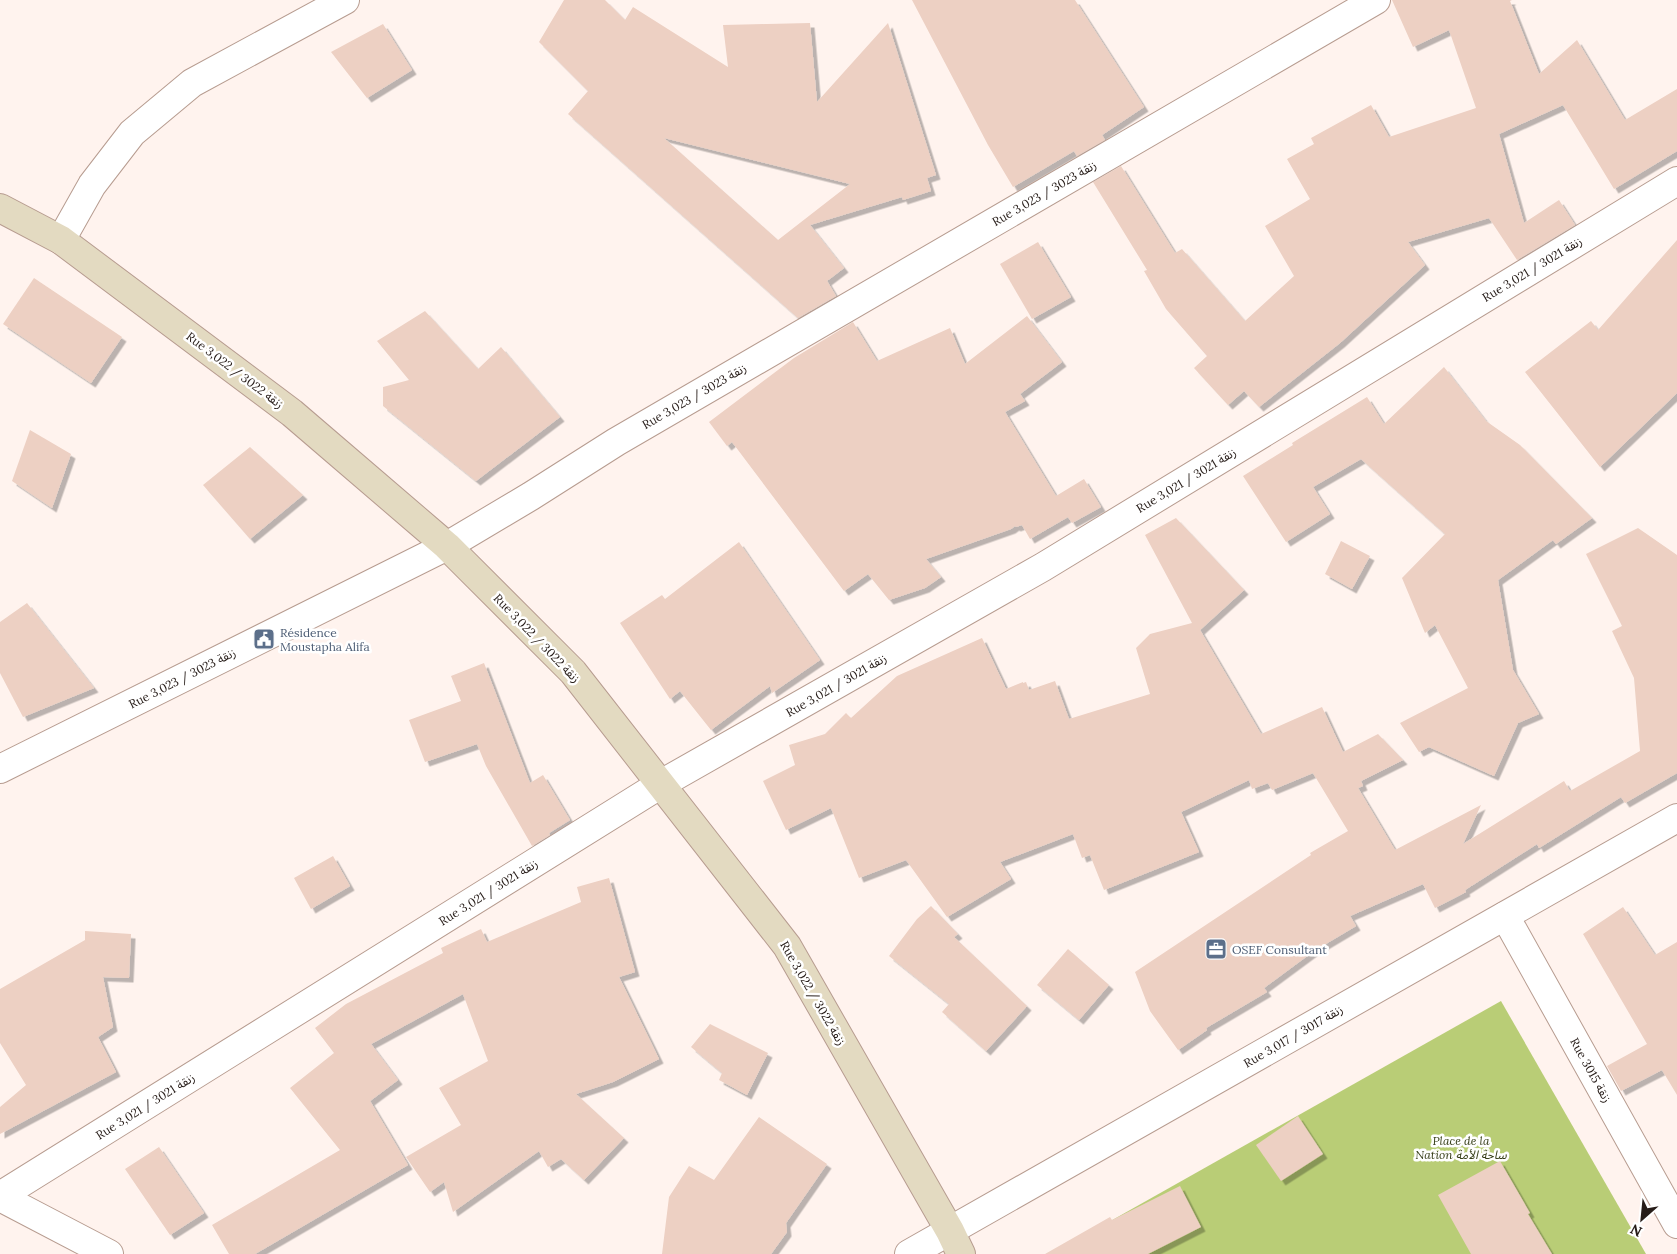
<svg xmlns="http://www.w3.org/2000/svg" width="1677" height="1254" font-family="Lora,'Noto Sans Arabic',serif">
<defs>
<filter id="shadow"><feDropShadow dx="4.5" dy="4.5" stdDeviation="0" flood-color="#0004"/></filter>
</defs>
<rect width="100%" height="100%" fill="#fff3ee"/>
<polygon fill="#b9cd76" points="1501,1001 1646,1254 1052,1254"/>
<g fill="#edd0c3" fill-rule="evenodd" filter="url(#shadow)">
<path d="M 564,0 L 605,0 L 625,20 L 633,7 L 728,67 L 723,25 L 810,23 L 817,102 L 888,23 L 936,175 L 927,178 L 931,191 L 903,200 L 902,197 L 810,225 L 844,268 L 827,281 L 836,296 L 798,318 L 568,114 L 588,91 L 539,42 ZM 664,138 L 850,184 L 778,240 Z"/>
<polygon points="912,0 1075,0 1144,107 1102,135 1105,140 1077,156 1074,151 1013,187 988,145"/>
<polygon points="1392,0 1512,0 1510,1 1539,74 1577,40 1625,120 1677,89 1677,151 1614,189 1563,105 1499,134 1524,223 1559,200 1575,225 1517,260 1489,218 1408,242 1425,265 1340,343 1259,407 1244,391 1228,405 1194,368 1207,356 1166,309 1144,271 1147,270 1093,182 1121,166 1175,253 1182,249 1245,321 1294,276 1265,226 1310,199 1287,159 1314,144 1311,138 1371,105 1389,137 1476,108 1449,30 1413,47"/>
<polygon points="383,24 412,70 367,98 331,52"/>
<polygon points="1677,240 1677,393 1600,467 1525,372 1591,321 1598,330"/>
<polygon points="1038,242 1071,297 1032,319 1000,264"/>
<polygon points="34,278 122,337 91,383 3,324"/>
<polygon points="425,311 478,369 501,347 560,417 476,481 383,406 383,387 409,380 377,341"/>
<polygon points="1027,316 1062,362 1020,394 1025,401 1005,412 1056,496 1084,479 1101,507 1072,523 1068,517 1030,539 1022,525 1016,527 1015,526 1011,529 926,559 941,577 925,588 889,600 868,574 844,591 732,442 727,446 709,422 794,358 853,322 877,361 950,328 965,364"/>
<polygon points="1444,367 1486,421 1520,445 1592,518 1556,544 1553,540 1498,580 1513,670 1539,714 1518,723 1494,776 1429,747 1419,752 1400,723 1468,688 1435,625 1425,633 1402,578 1445,534 1361,459 1313,487 1330,514 1286,542 1243,476 1293,445 1292,443 1367,397 1384,424"/>
<polygon points="30,430 71,454 52,508 12,481"/>
<polygon points="250,447 303,495 250,539 203,485"/>
<polygon points="1176,518 1244,590 1200,630 1261,734 1322,707 1343,752 1378,734 1403,760 1361,781 1363,786 1358,788 1395,850 1481,805 1463,844 1564,781 1570,791 1640,751 1634,678 1612,631 1622,626 1586,554 1638,528 1677,555 1677,773 1625,803 1621,797 1539,848 1537,844 1465,890 1466,892 1435,908 1423,884 1350,916 1356,926 1314,951 1264,988 1267,992 1206,1028 1207,1030 1178,1050 1150,1011 1135,972 1311,855 1310,853 1348,831 1313,773 1272,790 1268,783 1252,789 1249,780 1181,812 1199,852 1104,890 1090,855 1082,858 1073,834 1000,862 1011,879 947,917 906,860 859,878 831,808 786,830 763,781 795,765 789,745 825,734 846,713 851,718 897,676 982,638 1006,689 1023,682 1023,683 1026,682 1029,690 1055,681 1069,719 1150,694 1136,648 1150,634 1192,623 1145,535"/>
<polygon points="1341,541 1370,556 1352,589 1325,574"/>
<polygon points="739,542 820,660 772,693 770,686 711,730 680,691 670,699 620,623 662,595 665,599"/>
<polygon points="27,603 94,688 23,717 0,673 0,622"/>
<polygon points="484,663 530,783 543,775 570,820 549,833 550,835 532,846 486,766 477,744 425,762 409,720 461,701 451,676"/>
<polygon points="333,856 350,886 311,909 294,878"/>
<polygon points="609,878 635,972 619,977 659,1059 613,1082 576,1094 624,1138 584,1180 561,1159 548,1167 539,1151 453,1212 444,1182 430,1192 406,1157 461,1125 439,1088 488,1061 463,994 371,1044 398,1080 370,1101 408,1165 255,1254 229,1254 212,1225 340,1150 290,1088 334,1053 315,1028 346,1004 443,953 441,948 481,929 487,942 581,902 577,887"/>
<polygon points="931,906 958,934 954,937 1027,1006 986,1051 942,1012 949,1004 889,956 917,919"/>
<polygon points="1623,907 1655,955 1677,942 1677,1095 1662,1070 1621,1091 1607,1066 1647,1044 1583,934"/>
<polygon points="85,931 131,934 129,978 103,977 113,1027 98,1037 116,1072 0,1134 0,1107 26,1085 0,1043 0,989 85,940"/>
<polygon points="1068,949 1109,985 1079,1020 1037,985"/>
<polygon points="710,1024 768,1053 747,1095 719,1080 722,1073 691,1047"/>
<polygon points="1298,1116 1323,1154 1281,1181 1256,1145"/>
<polygon points="759,1117 827,1164 786,1223 787,1232 771,1254 662,1254 669,1197 689,1166 714,1180"/>
<polygon points="159,1147 204,1213 170,1235 125,1169"/>
<polygon points="1500,1161 1530,1213 1528,1214 1552,1254 1471,1254 1438,1195"/>
<polygon points="1180,1186 1201,1227 1148,1254 1045,1254 1110,1217 1112,1220"/>
</g>
<g fill="none" stroke-linecap="round" stroke-linejoin="round">
<g stroke="#b79c90" stroke-width="30">
<g id="street">
<polyline points="61,240 92,185 132,133 192,83 345,0"/>
<polyline points="0,769 447,546 531,496 616,442 1376,0"/>
<polyline points="1505,916 1677,1224"/>
<polyline points="0,1196 661,784 1043,567 1677,181"/>
<polyline points="0,1197 109,1254"/>
<polyline points="909,1254 1677,818"/>
</g>
</g>
<g stroke="#b79c90" stroke-width="30">
<polyline id="secondary" points="0,208 61,240 292,413 447,546 573,672 787,946 950,1231 961,1254"/>
</g>
<use href="#street" stroke="#fff" stroke-width="28"/>
<use href="#secondary" stroke="#e3dac1" stroke-width="28"/>
</g>
<defs>
<g id="civic-square" transform="scale(1.125)"><rect x="-9" y="-9" width="18" height="18" rx="4" fill="#5c6f8a" stroke="#fff"/><path d="M-.6-6.5H3V-4.5H.6V-3L4-1V1h2V6H-6V1h2V-1L-.6-3ZM-1.2 2.5V6h2.4V2.5Z" fill="#fff"/></g>
<g id="office-square" transform="scale(1.125)"><rect x="-9" y="-9" width="18" height="18" rx="4" fill="#5c6f8a" stroke="#fff"/><path d="M-6-3h4V-5.5h4V-3h4V5H-6ZM-1-4.5V-3h2v-1.5ZM-6 0V1H6V0Z" fill="#fff"/></g>
</defs>
<g fill-rule="evenodd">
<use href="#civic-square" x="264" y="639"/>
<use href="#office-square" x="1216" y="949"/>
</g>
<g text-anchor="middle" dominant-baseline="central" stroke-width="5" stroke-linejoin="round" paint-order="stroke">
<g font-size="12" fill="#261c18" stroke="#fff">
<text transform="translate(1044 193) rotate(-30)">Rue 3,023 / زنقة 3023</text>
<text transform="translate(1532 269) rotate(-31)">Rue 3,021 / زنقة 3021</text>
<text transform="translate(235 370) rotate(37)">Rue 3,022 / زنقة 3022</text>
<text transform="translate(694 396) rotate(-30)">Rue 3,023 / زنقة 3023</text>
<text transform="translate(1186 480) rotate(-31)">Rue 3,021 / زنقة 3021</text>
<text transform="translate(537 638) rotate(46)">Rue 3,022 / زنقة 3022</text>
<text transform="translate(182 678) rotate(-27)">Rue 3,023 / زنقة 3023</text>
<text transform="translate(836 685) rotate(-30)">Rue 3,021 / زنقة 3021</text>
<text transform="translate(488 892) rotate(-32)">Rue 3,021 / زنقة 3021</text>
<text transform="translate(813 993) rotate(60)">Rue 3,022 / زنقة 3022</text>
<text transform="translate(1293 1036) rotate(-30)">Rue 3,017 / زنقة 3017</text>
<text transform="translate(1591 1070) rotate(61)">Rue 3015 زنقة</text>
<text transform="translate(145 1106) rotate(-32)">Rue 3,021 / زنقة 3021</text>
</g>
<g font-size="12" fill="#4e5e75" stroke="#fff" text-anchor="start">
<text x="280" y="632">Résidence<tspan x="280" dy="14">Moustapha Alifa</tspan></text>
<text x="1232" y="949">OSEF Consultant</text>
</g>
<g font-size="12" font-style="italic" fill="#363e18" stroke="#fff">
<text x="1461" y="1140">Place de la<tspan x="1461" dy="14">Nation ساحة الأمة</tspan></text>
</g>
</g>
<g transform="translate(1642 1219) rotate(207)" stroke="#ffffff" stroke-width="4" paint-order="stroke">
<path d="M0-4L9 19L0 12L-9 19Z" fill="#261c18"/>
<text y="-8" font-size="14" font-weight="bold" text-anchor="middle" fill="#261c18">N</text>
</g>
</svg>
